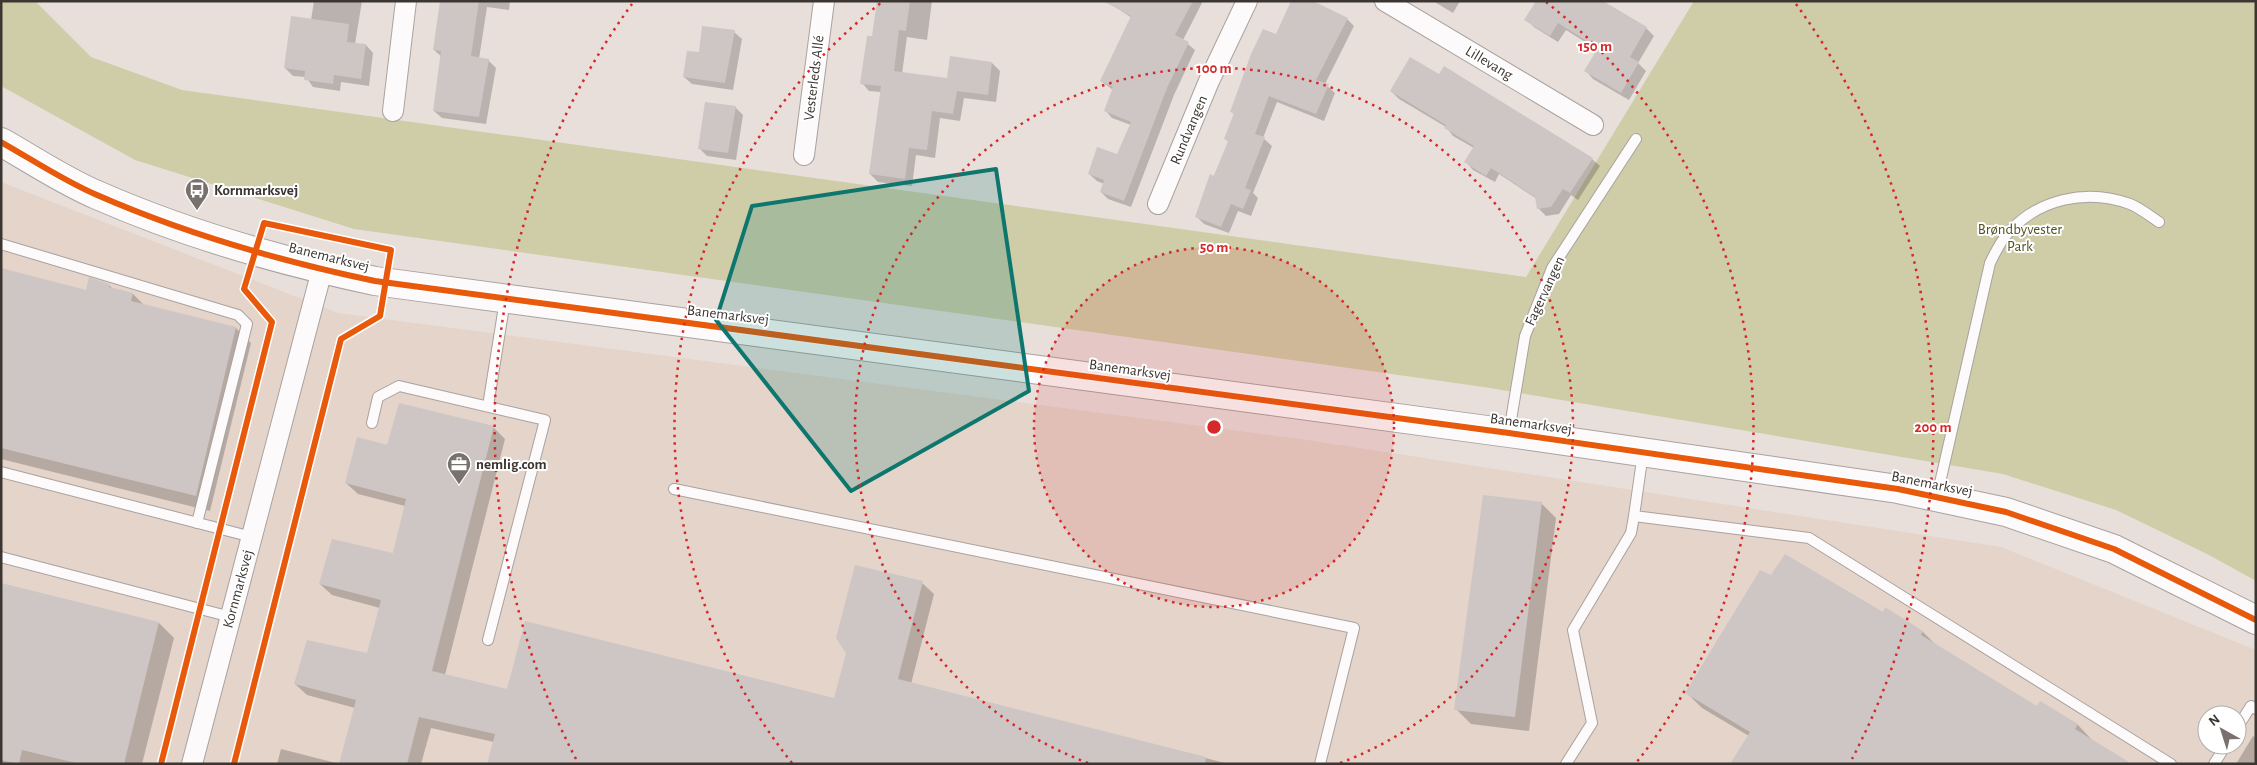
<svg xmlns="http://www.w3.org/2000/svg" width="2257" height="765" font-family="'Alegreya Sans',sans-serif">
<rect width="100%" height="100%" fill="#e8dfdb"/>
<path fill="#e4d4ca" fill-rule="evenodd" d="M 1,182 L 338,313 L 1308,440 L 2001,547 L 2256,650 L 2256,764 L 1,764 ZM 2207,715 L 2237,715 L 2237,745 L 2207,745 Z"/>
<polygon fill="#cfcca8" points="1,1 35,1 91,57 182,90 1526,277 1694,1 2256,1 2256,581 2209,555 2116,510 2003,474 1484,387 354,229 135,160 1,86"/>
<g fill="#0003">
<polygon points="314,1 362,1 355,44 366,45 373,53 369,86 341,82 340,91 313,87 306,77 293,76 285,68 311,20"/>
<polygon points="442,1 510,1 509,10 487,7 479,59 488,60 496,68 486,124 442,118 434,111 442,57 434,50"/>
<polygon points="878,1 932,1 927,40 907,37 902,74 948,80 951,58 992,63 1000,71 996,102 964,98 960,121 940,118 935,158 916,155 912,186 878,182 870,174 881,92 869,91 862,83 873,38"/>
<polygon points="1117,1 1203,1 1183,40 1195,50 1174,95 1131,207 1108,199 1101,192 1104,184 1097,181 1089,174 1118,156 1131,125 1112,118 1105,110 1113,90 1101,81 1132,18 1114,6"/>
<polygon points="1433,1 1460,1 1453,13"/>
<polygon points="1534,1 1596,1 1646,28 1654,36 1638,63 1646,71 1629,100 1593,79 1586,71 1598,50 1566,30 1558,42 1534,27 1526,19 1536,3"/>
<polygon points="1347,19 1354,26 1325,84 1335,93 1324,121 1277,102 1263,138 1272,146 1253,193 1258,198 1251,216 1238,211 1229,233 1204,224 1196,216 1229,142 1225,139 1235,115 1231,111 1277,36"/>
<polygon points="734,32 742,39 733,90 692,84 684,77 700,54"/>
<polygon points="1391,91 1592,159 1600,166 1578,200 1571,195 1559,214 1546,216 1538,208 1537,199 1499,174 1495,182 1473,170 1466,162 1474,148 1453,136 1446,127 1399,99"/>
<polygon points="735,107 743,115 736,160 707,156 700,149"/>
<polygon points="1,269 87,291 109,285 113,289 133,294 145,306 236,328 251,343 210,511 1,459"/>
<polygon points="493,427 505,439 445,675 508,691 835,700 922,583 934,594 911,684 1229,764 489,764 494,742 431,728 421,764 277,764 281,749 340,764 355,708 307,695 295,684 368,655 380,608 332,595 320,584 394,554 405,506 358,494 346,483 388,446"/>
<polygon points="1541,503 1556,518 1529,731 1471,724 1456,709"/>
<polygon points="1772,576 1883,613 1885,609 1923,632 1937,646 2037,708 2040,703 2078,725 2092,740 1749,736 1702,708 1687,693"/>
<polygon points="1,584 159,623 174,638 142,764 1,764"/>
<polygon points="2253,736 2256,738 2256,764 2236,764"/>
</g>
<g fill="#cec6c4">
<polygon points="440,1 479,1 471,56 489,59 479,117 433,111 441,51 433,50"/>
<polygon points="877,1 910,1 906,31 899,30 894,71 947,78 950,56 992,62 988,95 957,91 953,114 932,111 927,150 909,148 905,179 869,174 881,86 860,84 867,36 872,36"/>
<polygon points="1103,1 1193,1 1175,35 1189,42 1167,88 1124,201 1100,192 1104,180 1088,174 1097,147 1117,154 1131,122 1104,111 1113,87 1100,81 1131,16"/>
<polygon points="1291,1 1313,1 1348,18 1316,80 1329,84 1316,114 1269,96 1255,134 1265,137 1245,188 1251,190 1243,209 1231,204 1221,227 1195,217 1210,174 1214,176 1228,141 1224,139 1234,113 1230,112 1251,54 1263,29 1276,34"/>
<polygon points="1536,1 1603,1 1647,27 1630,57 1639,62 1621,93 1584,71 1598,48 1558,23 1550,36 1524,20"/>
<polygon points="291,16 349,24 347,42 366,44 361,79 334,75 333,84 304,80 305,71 284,68"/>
<polygon points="702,26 735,30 725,83 683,77 687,51 699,52"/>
<polygon points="1410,57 1439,74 1444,66 1593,158 1570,193 1563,189 1551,207 1537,209 1535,197 1491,168 1486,176 1464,162 1474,146 1444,128 1446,125 1390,91"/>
<polygon points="705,102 736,106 728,153 698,149"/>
<polygon points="1,268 86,290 89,277 109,284 109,287 133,293 131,301 236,327 196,496 1,448"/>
<polygon points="399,403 494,426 432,671 507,689 525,621 834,698 846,653 836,638 855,565 923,581 898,679 1206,757 1205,764 487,764 495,734 419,717 407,764 339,764 356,700 294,684 307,640 367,653 381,600 319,584 332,539 393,553 406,499 345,483 357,437 387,445"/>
<polygon points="1483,495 1542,502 1515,717 1454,710"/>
<polygon points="1785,554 1883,612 1885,607 1923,631 1921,635 2037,706 2040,701 2078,724 2075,729 2132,764 1730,764 1750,732 1685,693 1760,570 1771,575"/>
<polygon points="1,583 159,622 124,764 80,764 22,750 19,764 1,760"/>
</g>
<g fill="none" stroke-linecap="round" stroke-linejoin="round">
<g stroke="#a9a29f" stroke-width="12">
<g id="lane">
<polyline points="1,244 238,315 247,324 197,523"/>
<polyline points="488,406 505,300"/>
<polyline points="372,423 378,397 399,386 545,420 488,640"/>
<polyline points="1509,432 1525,336 1552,268 1636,139"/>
<polyline points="1643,453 1634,516 1809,538 2171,764"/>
<polyline points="1,472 252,537"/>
<polyline points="674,489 1354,628 1320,764"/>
<path d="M 1937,496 L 1990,263 C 1995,253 2000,242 2008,233 C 2038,199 2087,188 2130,204 C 2140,208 2150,216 2159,222"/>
<polyline points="1,557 231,617"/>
<polyline points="2237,728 2251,706 2256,709"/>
<polyline points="1566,764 1592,723 1573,630 1631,533 1634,516"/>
<polyline points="2214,764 2226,745"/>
</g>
</g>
<g stroke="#a9a29f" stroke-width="22">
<g id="street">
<polyline points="1385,1 1593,125"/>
<polyline points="393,111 406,1"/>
<polyline points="804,155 824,1"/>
<polyline points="1158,204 1209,81 1247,1"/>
<polyline points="192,764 322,270"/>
</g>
</g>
<g stroke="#a9a29f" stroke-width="30">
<path id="secondary" d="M 1,142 C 33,160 64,181 97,195 C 186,234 280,261 375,281 L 1509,433 L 1898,489 L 2006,512 L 2114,549 L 2256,620"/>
</g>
<use href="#lane" stroke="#fcfafa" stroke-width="10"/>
<use href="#street" stroke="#fcfafa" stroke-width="20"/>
<use href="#secondary" stroke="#fcfafa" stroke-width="28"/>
<g stroke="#fff" stroke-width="9">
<g id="cycleway">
<path d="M 1,142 C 33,160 64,181 97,195 C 186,234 280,261 375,281 L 1509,433 L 1898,489 L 2006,512 L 2114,549 L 2256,620"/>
<polyline points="161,764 272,322 244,289 264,223 391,250 380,316 341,339 234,764"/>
</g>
</g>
<use href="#cycleway" stroke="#e8590c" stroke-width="6"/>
</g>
<path fill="#0f766e" fill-opacity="0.2" stroke="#0f766e" stroke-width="4" stroke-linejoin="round" d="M 996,169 L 1029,391 L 851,491 L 716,320 L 752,206 Z"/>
<circle cx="1214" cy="427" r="180" fill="#d62828" fill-opacity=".12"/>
<g fill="none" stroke="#d62828" stroke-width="2.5" stroke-dasharray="2.5 5">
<circle cx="1214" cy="427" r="180"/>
<path d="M1088 763A359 359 0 1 1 1340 763"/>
<path d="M792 763A539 539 0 0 1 882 2M1546 2A539 539 0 0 1 1636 763"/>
<path d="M576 759A719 719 0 0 1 632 4M1796 4A719 719 0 0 1 1852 759"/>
</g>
<defs>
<g id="bus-pin" transform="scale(1.25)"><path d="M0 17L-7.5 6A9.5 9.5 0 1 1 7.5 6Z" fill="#78716d" stroke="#fff"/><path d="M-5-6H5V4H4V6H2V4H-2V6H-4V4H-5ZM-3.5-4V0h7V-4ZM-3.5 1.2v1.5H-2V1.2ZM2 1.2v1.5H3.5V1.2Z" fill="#fff"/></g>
<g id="office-pin" transform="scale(1.25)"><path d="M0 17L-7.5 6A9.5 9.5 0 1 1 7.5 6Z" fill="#78716d" stroke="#fff"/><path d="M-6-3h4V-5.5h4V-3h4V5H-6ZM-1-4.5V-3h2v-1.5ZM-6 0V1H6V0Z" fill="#fff"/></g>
</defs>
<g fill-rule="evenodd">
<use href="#bus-pin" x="197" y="190"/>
<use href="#office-pin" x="459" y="464"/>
</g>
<g text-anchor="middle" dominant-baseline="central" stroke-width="4" stroke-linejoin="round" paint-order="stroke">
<g font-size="15" fill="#3c3632" stroke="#fff">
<text transform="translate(1489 63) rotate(31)">Lillevang</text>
<text transform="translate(814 78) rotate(-83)">Vesterleds Allé</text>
<text transform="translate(1189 130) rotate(-67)">Rundvangen</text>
<text transform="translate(329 257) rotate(14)">Banemarksvej</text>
<text transform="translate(1545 291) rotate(-65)">Fagervangen</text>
<text transform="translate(728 315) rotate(7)">Banemarksvej</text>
<text transform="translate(1130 370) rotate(8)">Banemarksvej</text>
<text transform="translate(1531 424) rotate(8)">Banemarksvej</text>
<text transform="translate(1932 484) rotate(11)">Banemarksvej</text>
<text transform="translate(238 589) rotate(-75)">Kornmarksvej</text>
</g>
<g font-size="15" font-weight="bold" fill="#3c3632" stroke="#fff" text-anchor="start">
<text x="214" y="190">Kornmarksvej</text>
<text x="476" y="464">nemlig.com</text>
</g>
<g font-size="15" fill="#50521d" stroke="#fff">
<text x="2020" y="229">Brøndbyvester<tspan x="2020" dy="17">Park</tspan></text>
</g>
</g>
<circle cx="1214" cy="427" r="8" fill="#d62828" stroke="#fff" stroke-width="2.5"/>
<g font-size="15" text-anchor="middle" font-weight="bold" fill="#d62828" stroke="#fff" stroke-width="4" stroke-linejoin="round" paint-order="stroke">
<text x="1595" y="51">150 m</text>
<text x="1214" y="73">100 m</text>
<text x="1214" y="252">50 m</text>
<text x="1933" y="432">200 m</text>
</g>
<rect width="2257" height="765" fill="none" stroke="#3c3632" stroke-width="5"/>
<g transform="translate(2222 730) rotate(321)"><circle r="24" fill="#ffffff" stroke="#b1afad"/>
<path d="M0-4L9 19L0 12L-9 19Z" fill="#78716d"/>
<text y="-8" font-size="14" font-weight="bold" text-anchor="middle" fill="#3c3632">N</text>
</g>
</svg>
